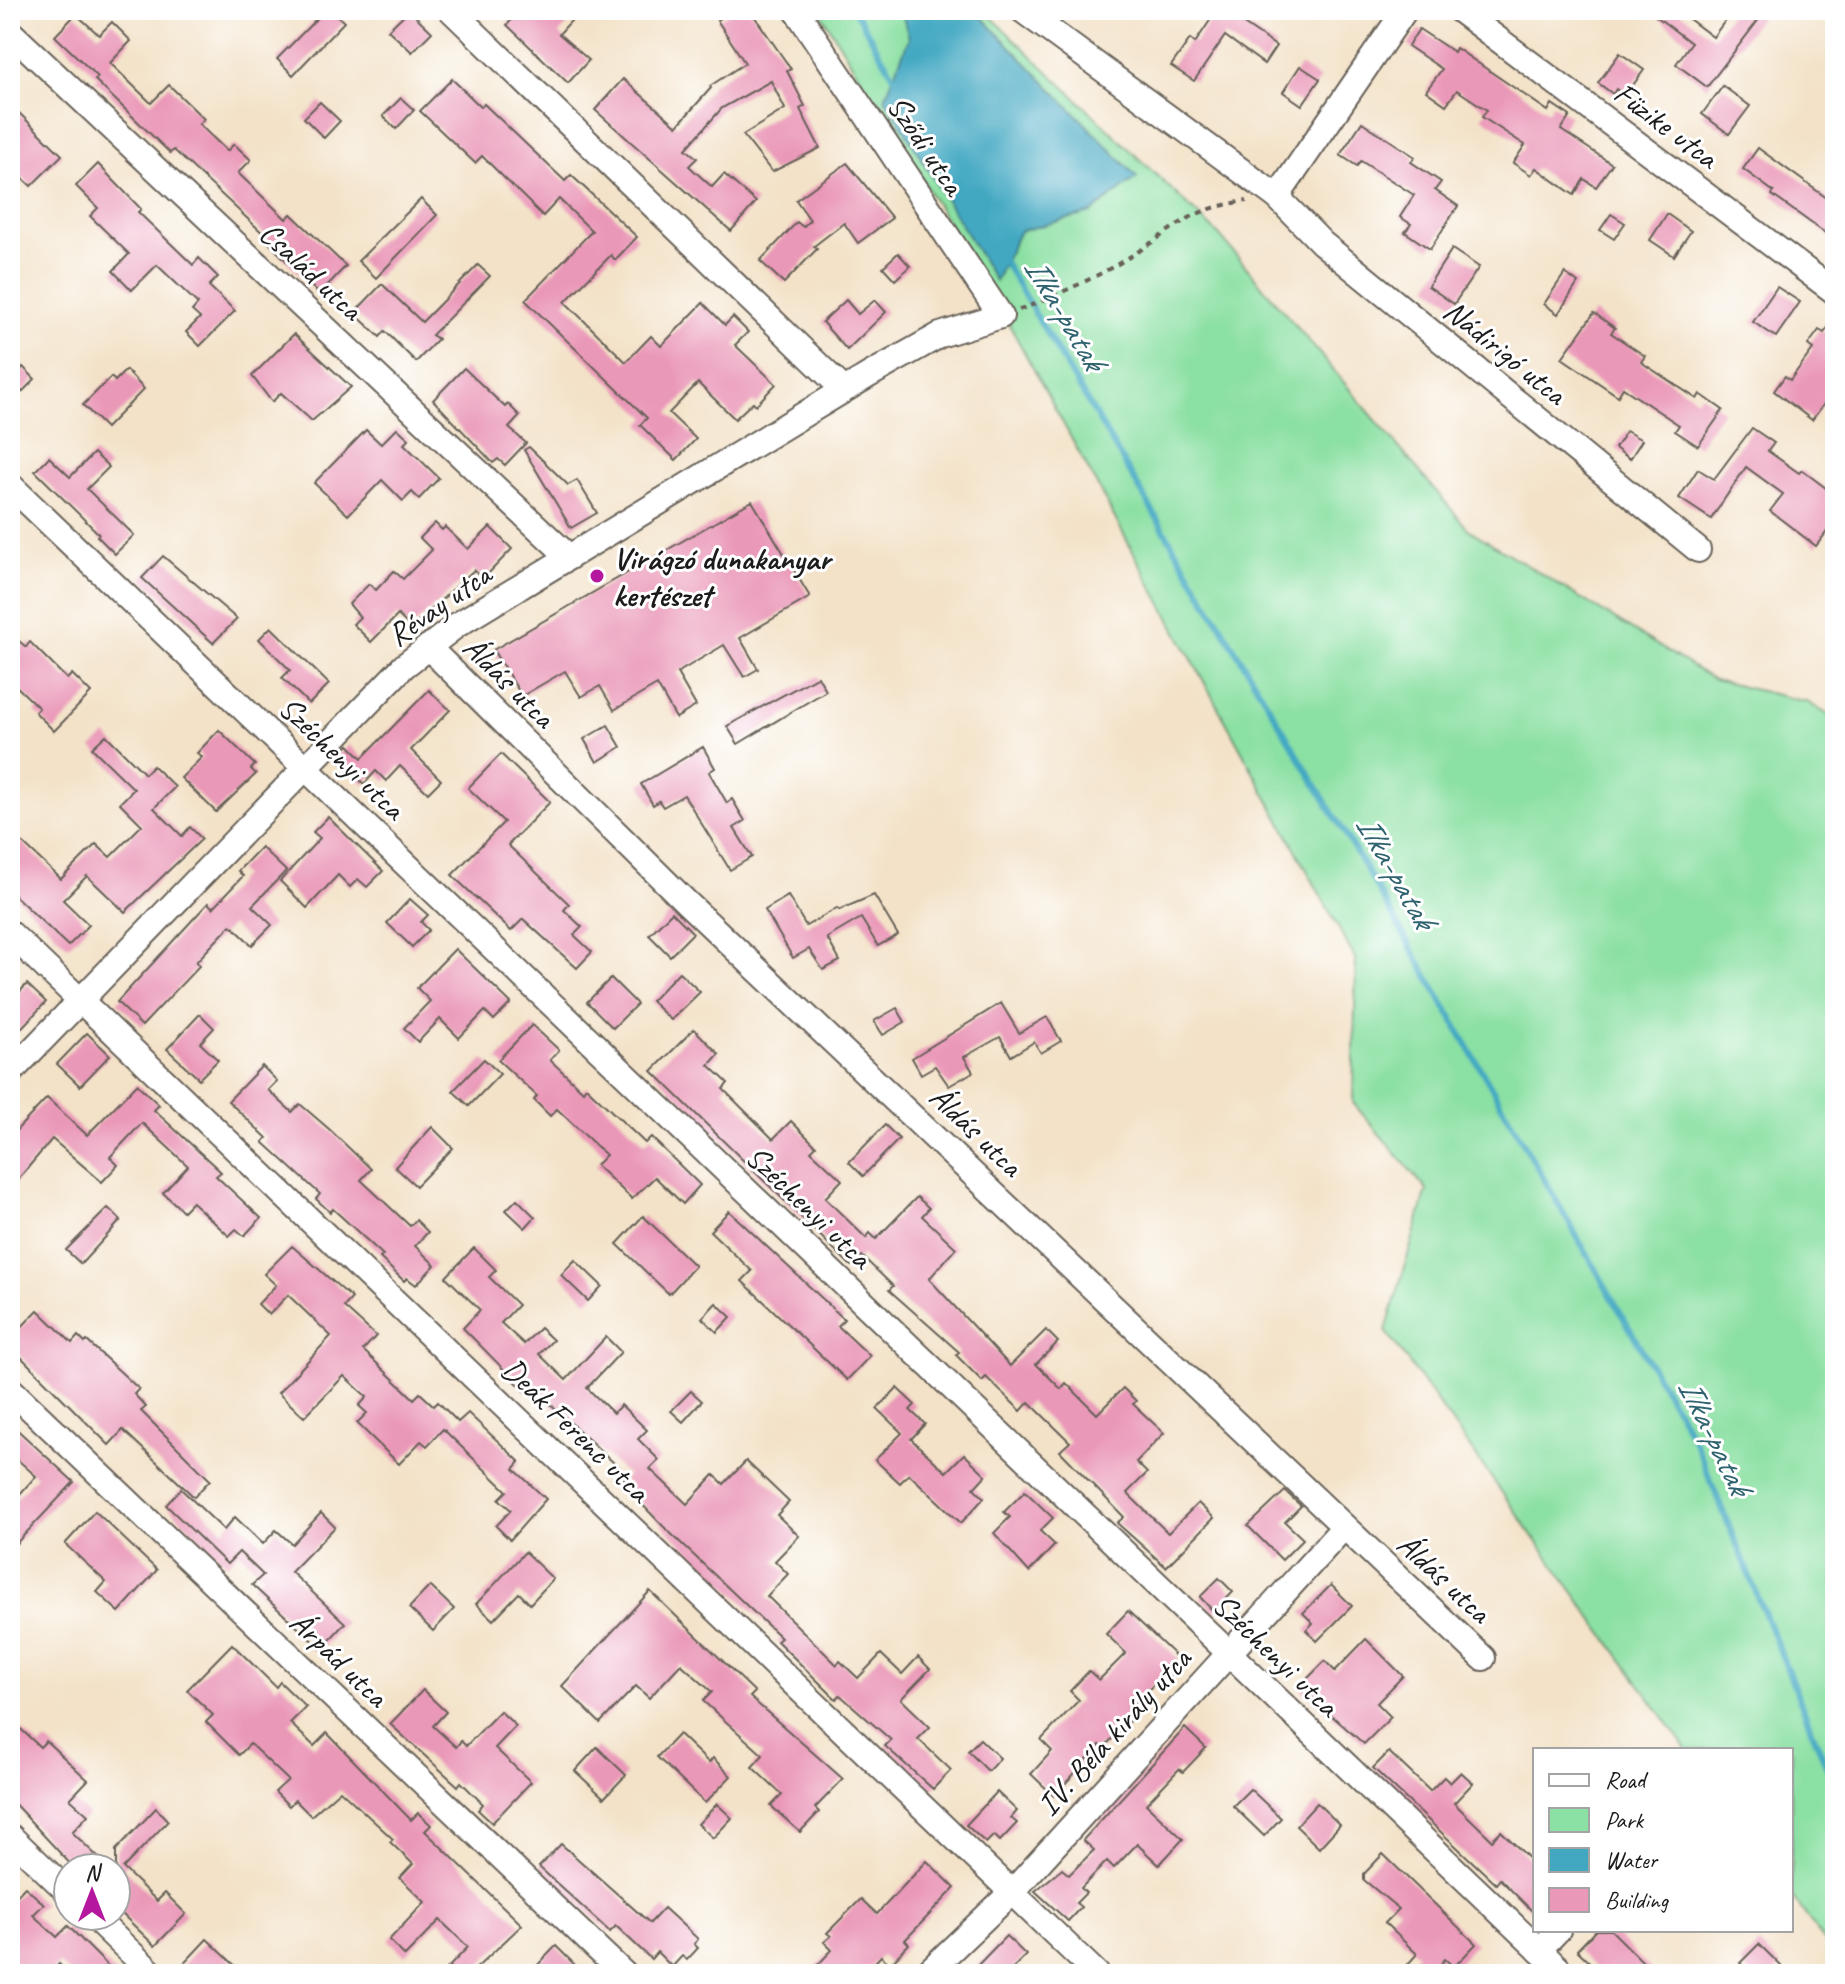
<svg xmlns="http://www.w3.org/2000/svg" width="1845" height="1984" font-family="Caveat,sans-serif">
<rect width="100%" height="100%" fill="#fff"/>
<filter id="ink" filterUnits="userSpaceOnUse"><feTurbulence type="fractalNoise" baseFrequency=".0125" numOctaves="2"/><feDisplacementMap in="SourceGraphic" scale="16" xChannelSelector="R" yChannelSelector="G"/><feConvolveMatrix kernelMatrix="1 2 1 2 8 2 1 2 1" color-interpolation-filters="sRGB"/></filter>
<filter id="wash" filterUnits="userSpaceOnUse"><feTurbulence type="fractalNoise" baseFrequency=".006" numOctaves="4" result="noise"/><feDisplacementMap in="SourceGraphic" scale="32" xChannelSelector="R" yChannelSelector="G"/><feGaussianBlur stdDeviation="1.8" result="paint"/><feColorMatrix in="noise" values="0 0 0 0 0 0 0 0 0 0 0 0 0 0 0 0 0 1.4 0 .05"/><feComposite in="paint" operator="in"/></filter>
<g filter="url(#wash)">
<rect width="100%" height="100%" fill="#f3e2c8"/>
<polygon fill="#8be0a3" stroke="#547e60" stroke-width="2" points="819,10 984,10 1219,235 1468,529 1714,680 1807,702 1835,719 1835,1956 1791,1895 1791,1750 1687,1750 1386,1331 1427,1190 1353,1103 1356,960 1010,326"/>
<polygon fill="#42a8c2" stroke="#2f626f" stroke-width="2" points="901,10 975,10 1137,177 1091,213 1020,231 995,281 885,98 909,38"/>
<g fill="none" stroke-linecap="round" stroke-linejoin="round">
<g stroke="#42a8c2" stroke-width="6">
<polyline points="854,10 898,83"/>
<polyline points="1002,258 1370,876 1695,1442 1835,1787"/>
</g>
</g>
<g id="blocks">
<g fill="#ea98b8">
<polygon points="325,10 331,10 344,22 293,75 277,59"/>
<polygon points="409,10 432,32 412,52 388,30"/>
<polygon points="520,10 581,10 559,34 589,60 568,83 507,25"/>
<polygon points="734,10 750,10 791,69 787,71 805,106 800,109 820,148 772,172 743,135 785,109 771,81 722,108 686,149 697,158 689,166 712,187 724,174 756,202 731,231 595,110 623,79 677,126 711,88 710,86 745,63 717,20"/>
<polygon points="1217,10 1223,10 1276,46 1264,64 1225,36 1194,81 1171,66 1190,39 1195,43"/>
<polygon points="1648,10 1677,10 1713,37 1733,10 1766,10 1707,87 1676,64 1691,43"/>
<polygon points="76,14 99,35 112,22 131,41 110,63 151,103 169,85 204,119 199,124 227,151 234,144 251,160 238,173 286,219 291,214 346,266 319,294 266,240 268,238 174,150 170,153 95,80 98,77 55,36"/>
<polygon points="1419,29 1454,52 1456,48 1548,111 1552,104 1570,116 1561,130 1612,164 1596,187 1584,179 1574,195 1536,168 1531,175 1513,163 1525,145 1482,117 1487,110 1457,90 1446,105 1426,91 1442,69 1408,46"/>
<polygon points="1620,53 1644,70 1625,96 1616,89 1613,94 1598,83"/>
<polygon points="1300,66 1320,79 1302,105 1283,92"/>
<polygon points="452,79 481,107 484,104 565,181 571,175 637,237 615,260 611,255 565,302 626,362 651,336 661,346 703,303 725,325 733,317 748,332 735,345 776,384 756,405 753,402 735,419 698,383 669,413 696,439 676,460 640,425 647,418 525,300 592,231 559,199 543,216 482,156 475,163 420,111"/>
<polygon points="1723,86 1750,106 1729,134 1702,114"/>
<polygon points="401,98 414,110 396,129 383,116"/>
<polygon points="320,102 340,121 324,138 304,118"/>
<polygon points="10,104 62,155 31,186 10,166"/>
<polygon points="1362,122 1415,157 1411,162 1441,182 1435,190 1458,206 1430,249 1405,232 1411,224 1400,217 1414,195 1361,161 1357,166 1340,155"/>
<polygon points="1758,148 1835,204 1835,240 1772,195 1774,192 1743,169"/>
<polygon points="847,163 892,218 858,243 844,223 814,246 817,249 784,283 760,261 797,222 803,227 810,220 796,200"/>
<polygon points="98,164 141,209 138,212 193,265 199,258 218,277 209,286 235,311 200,346 186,332 200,318 192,311 198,304 157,265 132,290 113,271 129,254 90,216 98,208 76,186"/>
<polygon points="421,199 437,215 376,278 358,261"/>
<polygon points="1611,214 1625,223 1614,239 1600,230"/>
<polygon points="1667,214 1691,231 1674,256 1650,240"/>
<polygon points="1452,249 1479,267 1454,304 1428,286"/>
<polygon points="898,253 910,266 895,280 883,267"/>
<polygon points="478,265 490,276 432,335 438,339 416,362 385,331 380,337 354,313 382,284 422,322"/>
<polygon points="1565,273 1578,283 1558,314 1544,304"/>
<polygon points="1777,287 1800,302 1776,337 1753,322"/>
<polygon points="846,300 858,314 875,300 886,312 847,350 822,322"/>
<polygon points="1594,313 1615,328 1611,333 1645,356 1641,362 1697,399 1700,394 1723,410 1698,446 1675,431 1679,425 1623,388 1618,396 1562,358"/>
<polygon points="1835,318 1835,389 1812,420 1774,391 1785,376 1790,380 1813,349 1808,345 1819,330 1824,333"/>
<polygon points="294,334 351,387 312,421 281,393 272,402 252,376"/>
<polygon points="23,367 35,379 10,404 10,380"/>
<polygon points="464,368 505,407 508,404 520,416 509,428 526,443 505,465 498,459 493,463 433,400"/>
<polygon points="126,370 144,389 106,428 83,405 111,377 115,381"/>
<polygon points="397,428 409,439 404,444 439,478 419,499 412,492 403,501 382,480 348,515 314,483 366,430 381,444"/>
<polygon points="1752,428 1774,443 1768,451 1799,473 1802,470 1835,495 1835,521 1816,546 1770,511 1783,494 1746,467 1711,519 1679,498 1698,469 1714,479"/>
<polygon points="1626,431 1642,440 1630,459 1615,448"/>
<polygon points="529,447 568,485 577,480 597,513 571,528 524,450"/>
<polygon points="94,453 109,467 87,489 134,535 115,554 97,536 99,534 35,471 49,457 70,477"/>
<polygon points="752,501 810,597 740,638 758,669 744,677 724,645 677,673 696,706 676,718 657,685 614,710 600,686 581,697 565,671 522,696 493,650"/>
<polygon points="435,523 442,530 445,527 468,549 490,527 512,549 483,579 474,570 411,628 398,615 371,642 353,624 360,617 349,604 369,584 376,590 394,571 403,579 432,550 420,538"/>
<polygon points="163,556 237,619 213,643 142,578"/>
<polygon points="271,627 329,684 309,704 282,678 290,670 259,639"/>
<polygon points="10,633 26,647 30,642 67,679 72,674 91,693 54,731 35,712 39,708 10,680"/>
<polygon points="818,676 826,691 738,744 727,726"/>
<polygon points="429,690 450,710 411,750 441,780 428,793 400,766 386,781 376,771 364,784 336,757 349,745 362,758"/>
<polygon points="608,725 621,747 597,762 584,739"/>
<polygon points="219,730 255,765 251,769 256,774 216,812 181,778 202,757 197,753"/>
<polygon points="106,735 145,774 153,766 175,787 154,808 182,836 190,827 202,839 125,912 87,876 63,900 89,925 68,946 10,891 10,831 61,879 96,844 110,857 142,825 120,803 134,789 92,748"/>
<polygon points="703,747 715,768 709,772 727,803 732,799 745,821 734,828 752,857 730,870 684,795 663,807 659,801 653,805 641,784"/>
<polygon points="501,754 550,802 508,845 569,904 564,910 582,927 574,935 592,952 577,968 523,919 511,931 452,875 504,822 468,788"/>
<polygon points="328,817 383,871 367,887 358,879 350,887 338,875 307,908 280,881 320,838 313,832"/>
<polygon points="261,847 286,871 252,906 272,925 252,945 231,925 196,962 200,965 142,1026 117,1002 208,903 213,908 243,876 238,871"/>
<polygon points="874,895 898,935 878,946 861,918 827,938 840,961 823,970 809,949 793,958 765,910 788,896 806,926 837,908 839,910"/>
<polygon points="410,899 428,915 421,922 429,930 412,947 387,923"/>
<polygon points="672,912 693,933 670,956 649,935"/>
<polygon points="455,949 511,1003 494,1020 485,1011 459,1038 440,1019 418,1042 404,1028 430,1001 417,988"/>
<polygon points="679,972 700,992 671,1020 651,1001"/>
<polygon points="611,978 637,1004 613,1028 587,1002"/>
<polygon points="27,984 46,1002 10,1040 10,1002"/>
<polygon points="1001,1003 1019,1033 1047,1017 1061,1041 1041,1053 1034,1042 1011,1056 1000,1037 964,1057 973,1072 949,1086 935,1066 921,1074 912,1058"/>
<polygon points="897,1008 905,1022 883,1035 874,1021"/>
<polygon points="200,1014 214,1028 200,1043 218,1060 199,1079 167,1049"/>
<polygon points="532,1025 559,1050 550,1060 583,1091 586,1087 645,1143 651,1137 700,1185 683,1204 655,1177 632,1199 596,1165 606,1155 557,1109 550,1116 534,1100 537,1096 498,1060"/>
<polygon points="694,1029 719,1054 709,1065 728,1083 723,1089 773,1139 791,1121 816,1146 811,1151 842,1180 825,1198 866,1238 870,1233 876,1239 917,1197 929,1208 922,1216 956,1248 929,1279 1010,1366 1046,1330 1058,1342 1036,1364 1061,1389 1066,1383 1097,1414 1123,1388 1136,1401 1133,1404 1164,1433 1136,1462 1147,1473 1127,1493 1168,1533 1198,1503 1214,1518 1166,1567 1117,1523 1124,1517 1060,1451 1070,1442 1029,1402 1021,1411 986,1377 982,1381 956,1355 959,1352 889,1290 893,1286 862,1256 851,1266 652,1071"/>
<polygon points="87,1033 110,1055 80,1086 57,1064"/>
<polygon points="484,1059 500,1074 469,1106 453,1091"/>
<polygon points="262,1066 277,1081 268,1090 292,1112 300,1104 329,1129 371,1169 361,1180 410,1226 416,1220 428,1232 415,1246 435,1265 416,1285 407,1278 404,1281 380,1258 383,1255 333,1209 330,1212 316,1199 320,1194 263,1142 267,1138 228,1101"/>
<polygon points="137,1084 159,1105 154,1110 221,1172 216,1176 261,1218 244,1236 236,1229 229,1236 192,1202 183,1211 163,1193 188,1166 142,1123 110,1157 118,1165 102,1182 52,1139 10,1189 10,1137 47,1098 87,1135"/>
<polygon points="885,1125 899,1139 863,1176 849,1162"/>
<polygon points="432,1127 453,1148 416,1186 395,1167"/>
<polygon points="517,1199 535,1217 525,1228 506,1210"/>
<polygon points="108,1208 121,1220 81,1264 66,1250"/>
<polygon points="729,1211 844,1319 838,1326 870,1356 847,1380 742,1281 752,1271 710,1231"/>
<polygon points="643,1216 695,1266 669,1294 617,1244"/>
<polygon points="292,1246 352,1298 344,1307 376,1336 363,1350 414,1399 420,1393 434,1406 438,1402 458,1422 468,1413 520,1462 514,1469 546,1499 510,1540 496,1526 511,1510 499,1499 507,1491 443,1429 427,1446 421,1441 399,1464 357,1423 367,1413 359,1406 367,1397 344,1376 304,1417 278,1393 331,1336 288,1295 269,1315 258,1304 276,1285 264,1274"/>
<polygon points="474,1248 496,1270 489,1277 518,1305 501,1323 524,1344 540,1328 553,1340 539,1354 566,1380 606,1337 621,1352 587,1388 613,1413 621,1405 647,1430 638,1439 659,1460 650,1469 687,1504 714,1475 724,1484 746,1461 789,1502 777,1515 799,1536 775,1561 788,1574 767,1596 837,1665 840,1661 858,1678 881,1654 902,1674 918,1657 930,1669 901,1699 930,1727 918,1739 951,1770 933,1789 885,1746 891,1740 840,1695 836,1699 777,1641 781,1638 664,1527 627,1489 630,1486 623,1480 627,1475 531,1386 526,1392 463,1328 480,1310 446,1277"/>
<polygon points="575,1260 602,1286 588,1301 561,1275"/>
<polygon points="716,1303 731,1317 717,1332 702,1318"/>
<polygon points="38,1310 72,1343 78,1336 85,1343 87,1341 139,1389 134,1394 146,1407 141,1411 210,1480 194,1497 123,1430 109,1445 10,1346 10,1339"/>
<polygon points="897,1388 915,1405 910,1410 925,1424 911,1439 946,1472 964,1454 986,1475 974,1488 984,1498 961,1523 909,1474 900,1483 875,1460 902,1433 877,1409"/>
<polygon points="691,1391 702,1401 683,1422 671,1411"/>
<polygon points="10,1423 74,1482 10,1550 10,1505 36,1476 10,1453"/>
<polygon points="181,1489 224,1530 235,1517 263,1544 276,1530 292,1544 321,1513 335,1527 291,1572 345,1623 321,1649 252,1585 263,1575 239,1552 227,1564 166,1505"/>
<polygon points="1025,1491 1053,1518 1040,1531 1055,1545 1029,1572 994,1533 1010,1517 1004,1512"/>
<polygon points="1285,1491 1301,1506 1285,1522 1303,1539 1282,1560 1248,1526"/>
<polygon points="95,1511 157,1570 119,1612 97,1592 106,1582 65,1544"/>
<polygon points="525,1552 553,1579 530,1604 519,1593 493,1620 476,1604"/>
<polygon points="1219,1578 1233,1592 1214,1612 1200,1597"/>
<polygon points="1331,1585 1352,1606 1317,1641 1306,1630 1313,1623 1303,1613"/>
<polygon points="430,1586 454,1609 433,1631 409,1608"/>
<polygon points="650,1591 755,1692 750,1697 843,1779 815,1808 819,1812 800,1832 771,1806 782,1795 752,1767 763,1755 703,1701 712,1692 681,1664 649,1698 636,1686 600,1723 562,1686"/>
<polygon points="1128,1611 1183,1663 1161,1686 1156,1682 1130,1709 1136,1714 1103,1748 1100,1745 1054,1796 1031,1774 1052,1751 1041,1740 1079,1700 1070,1691 1089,1671 1099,1680 1126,1653 1106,1634"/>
<polygon points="1366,1639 1403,1676 1377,1703 1391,1717 1364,1744 1299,1687 1325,1661 1335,1671"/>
<polygon points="232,1644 276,1687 280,1682 306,1707 290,1723 314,1746 327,1733 411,1820 418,1813 431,1825 425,1831 522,1925 470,1974 442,1974 468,1947 440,1920 405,1956 389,1940 425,1902 400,1878 413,1864 390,1842 393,1839 340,1790 311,1816 295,1800 289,1806 275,1792 288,1780 250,1744 239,1755 206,1722 213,1715 187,1690"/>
<polygon points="423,1690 446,1712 433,1726 456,1747 461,1741 466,1746 500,1711 516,1726 495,1748 531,1782 492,1823 478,1810 483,1804 461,1782 458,1786 390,1724"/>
<polygon points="10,1719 40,1747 46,1741 88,1780 70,1799 88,1815 72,1832 109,1868 74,1868 10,1799"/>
<polygon points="1185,1728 1206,1748 1183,1772 1179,1769 1146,1804 1183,1839 1159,1865 1137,1844 1114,1868 1107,1861 1081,1888 1086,1893 1076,1903 1081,1907 1068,1921 1035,1891 1062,1869 1069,1875 1094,1850 1083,1840"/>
<polygon points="679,1734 709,1763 713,1758 731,1776 705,1803 657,1757"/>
<polygon points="980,1739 1000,1758 988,1771 968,1751"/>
<polygon points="597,1747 626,1775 604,1798 575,1771"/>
<polygon points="1389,1752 1430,1791 1444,1777 1450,1783 1461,1772 1473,1783 1454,1803 1492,1840 1501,1831 1535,1864 1535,1914 1500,1879 1496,1884 1373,1768"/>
<polygon points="1250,1789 1281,1818 1264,1836 1233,1806"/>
<polygon points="997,1792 1017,1811 1011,1818 1017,1823 1000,1841 994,1835 986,1843 966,1825"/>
<polygon points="1317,1803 1340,1825 1319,1848 1296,1826"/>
<polygon points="717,1804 732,1818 713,1838 698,1824"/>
<polygon points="156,1808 168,1821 123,1868 157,1901 165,1893 186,1914 155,1946 116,1908 116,1850"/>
<polygon points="561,1844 650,1923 664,1908 698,1939 694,1944 698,1948 687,1960 682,1956 672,1967 657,1952 651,1959 616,1926 610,1932 539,1867"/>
<polygon points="1383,1854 1476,1944 1454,1967 1445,1959 1434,1972 1427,1965 1419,1974 1399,1974 1417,1954 1385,1923 1399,1909 1364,1880 1364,1874"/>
<polygon points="927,1861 955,1888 905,1940 909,1944 890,1964 881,1956 864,1974 809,1974 832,1950 824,1942 831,1936 827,1933 861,1899 877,1914"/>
<polygon points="25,1887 44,1904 33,1915 57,1937 68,1926 116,1974 70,1974 59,1964 50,1974 10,1974 10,1903"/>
<polygon points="1596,1930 1611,1930 1655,1974 1602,1974 1577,1950"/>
<polygon points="1006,1936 1026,1955 1007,1974 969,1974"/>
<polygon points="207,1939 244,1974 218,1974 211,1967 204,1974 174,1974"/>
<polygon points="1759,1944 1781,1966 1773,1974 1751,1974 1740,1963"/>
<polygon points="556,1946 584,1974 529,1974"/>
</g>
</g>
</g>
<g filter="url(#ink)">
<use href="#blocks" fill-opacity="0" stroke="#676158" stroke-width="2"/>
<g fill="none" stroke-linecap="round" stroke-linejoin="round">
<g stroke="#676158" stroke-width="28">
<g id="minor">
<polyline points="451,10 844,390"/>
<polyline points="1022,10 1277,197 1322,243 1698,550"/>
<polyline points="1459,10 1835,292"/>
<polyline points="10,32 569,557"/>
<polyline points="1277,197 1405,10"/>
<polyline points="10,485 1564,1974"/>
<polyline points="428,647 686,902 1483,1658"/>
<polyline points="10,933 1097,1974"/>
<polyline points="10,1073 404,666 457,625 869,375 940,335 1001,316 796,10"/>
<polyline points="10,1389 624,1974"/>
<polyline points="10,1836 68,1892"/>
<polyline points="93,1916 153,1974"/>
<polyline points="1539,1950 1558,1930"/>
<polyline points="926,1974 1013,1891 1343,1528"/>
</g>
</g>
<path stroke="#676158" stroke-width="4" stroke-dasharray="6 6" stroke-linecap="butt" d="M 1019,310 C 1057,295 1096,278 1131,256 C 1178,227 1188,209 1247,201"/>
<use href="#minor" stroke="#fff" stroke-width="24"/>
</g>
</g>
<circle fill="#b5179e" stroke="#fff" stroke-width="3" cx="597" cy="576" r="8"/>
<g text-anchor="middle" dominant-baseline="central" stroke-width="6" stroke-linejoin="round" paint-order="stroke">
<g font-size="32" fill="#1c1c1c" stroke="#fff">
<text transform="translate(1666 125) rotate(37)">Füzike utca</text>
<text transform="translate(926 145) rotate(56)">Sződi utca</text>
<text transform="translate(311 271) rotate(43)">Család utca</text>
<text transform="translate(1505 352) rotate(39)">Nádirigó utca</text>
<text transform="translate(439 605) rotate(-35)">Révay utca</text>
<text transform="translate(509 682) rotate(45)">Áldás utca</text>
<text transform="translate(342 758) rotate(44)">Széchenyi utca</text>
<text transform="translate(976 1131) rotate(44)">Áldás utca</text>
<text transform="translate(809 1207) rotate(44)">Széchenyi utca</text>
<text transform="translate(576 1430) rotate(44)">Deák Ferenc utca</text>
<text transform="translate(1444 1578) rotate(43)">Áldás utca</text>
<text transform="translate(1276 1655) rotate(44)">Széchenyi utca</text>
<text transform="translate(339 1659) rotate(44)">Árpád utca</text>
<text transform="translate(1114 1732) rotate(-48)">IV. Béla király utca</text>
</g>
<g font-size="32" font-weight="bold" fill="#1c1c1c" stroke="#fff" text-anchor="start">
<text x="613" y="558">Virágzó dunakanyar<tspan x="613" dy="37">kertészet</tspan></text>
</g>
<g font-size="34" font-style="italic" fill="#2f626f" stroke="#fff">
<text transform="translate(1065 313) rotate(59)">Ilka-patak</text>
<text transform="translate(1396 871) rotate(60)">Ilka-patak</text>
<text transform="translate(1715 1436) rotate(64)">Ilka-patak</text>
</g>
</g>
<rect width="1845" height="1984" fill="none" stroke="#fff" stroke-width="40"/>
<rect x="1533" y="1748" width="260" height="184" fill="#ffffff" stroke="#a4a4a4" stroke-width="2"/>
<rect x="1549" y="1774" width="40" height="12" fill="#ffffff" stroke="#a4a4a4" stroke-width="2"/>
<text x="1605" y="1788" font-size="24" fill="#1c1c1c">Road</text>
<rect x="1549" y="1808" width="40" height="24" fill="#8be0a3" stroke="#a4a4a4" stroke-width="2"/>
<text x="1605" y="1828" font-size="24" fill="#1c1c1c">Park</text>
<rect x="1549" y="1848" width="40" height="24" fill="#42a8c2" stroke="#a4a4a4" stroke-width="2"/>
<text x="1605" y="1868" font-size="24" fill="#1c1c1c">Water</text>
<rect x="1549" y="1888" width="40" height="24" fill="#ea98b8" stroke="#a4a4a4" stroke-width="2"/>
<text x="1605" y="1908" font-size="24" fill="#1c1c1c">Building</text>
<g transform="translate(92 1892)"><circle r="38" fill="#ffffff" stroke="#a4a4a4" stroke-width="2"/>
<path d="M0-6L14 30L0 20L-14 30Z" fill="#b5179e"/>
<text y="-12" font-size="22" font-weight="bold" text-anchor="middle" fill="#1c1c1c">N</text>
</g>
</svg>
